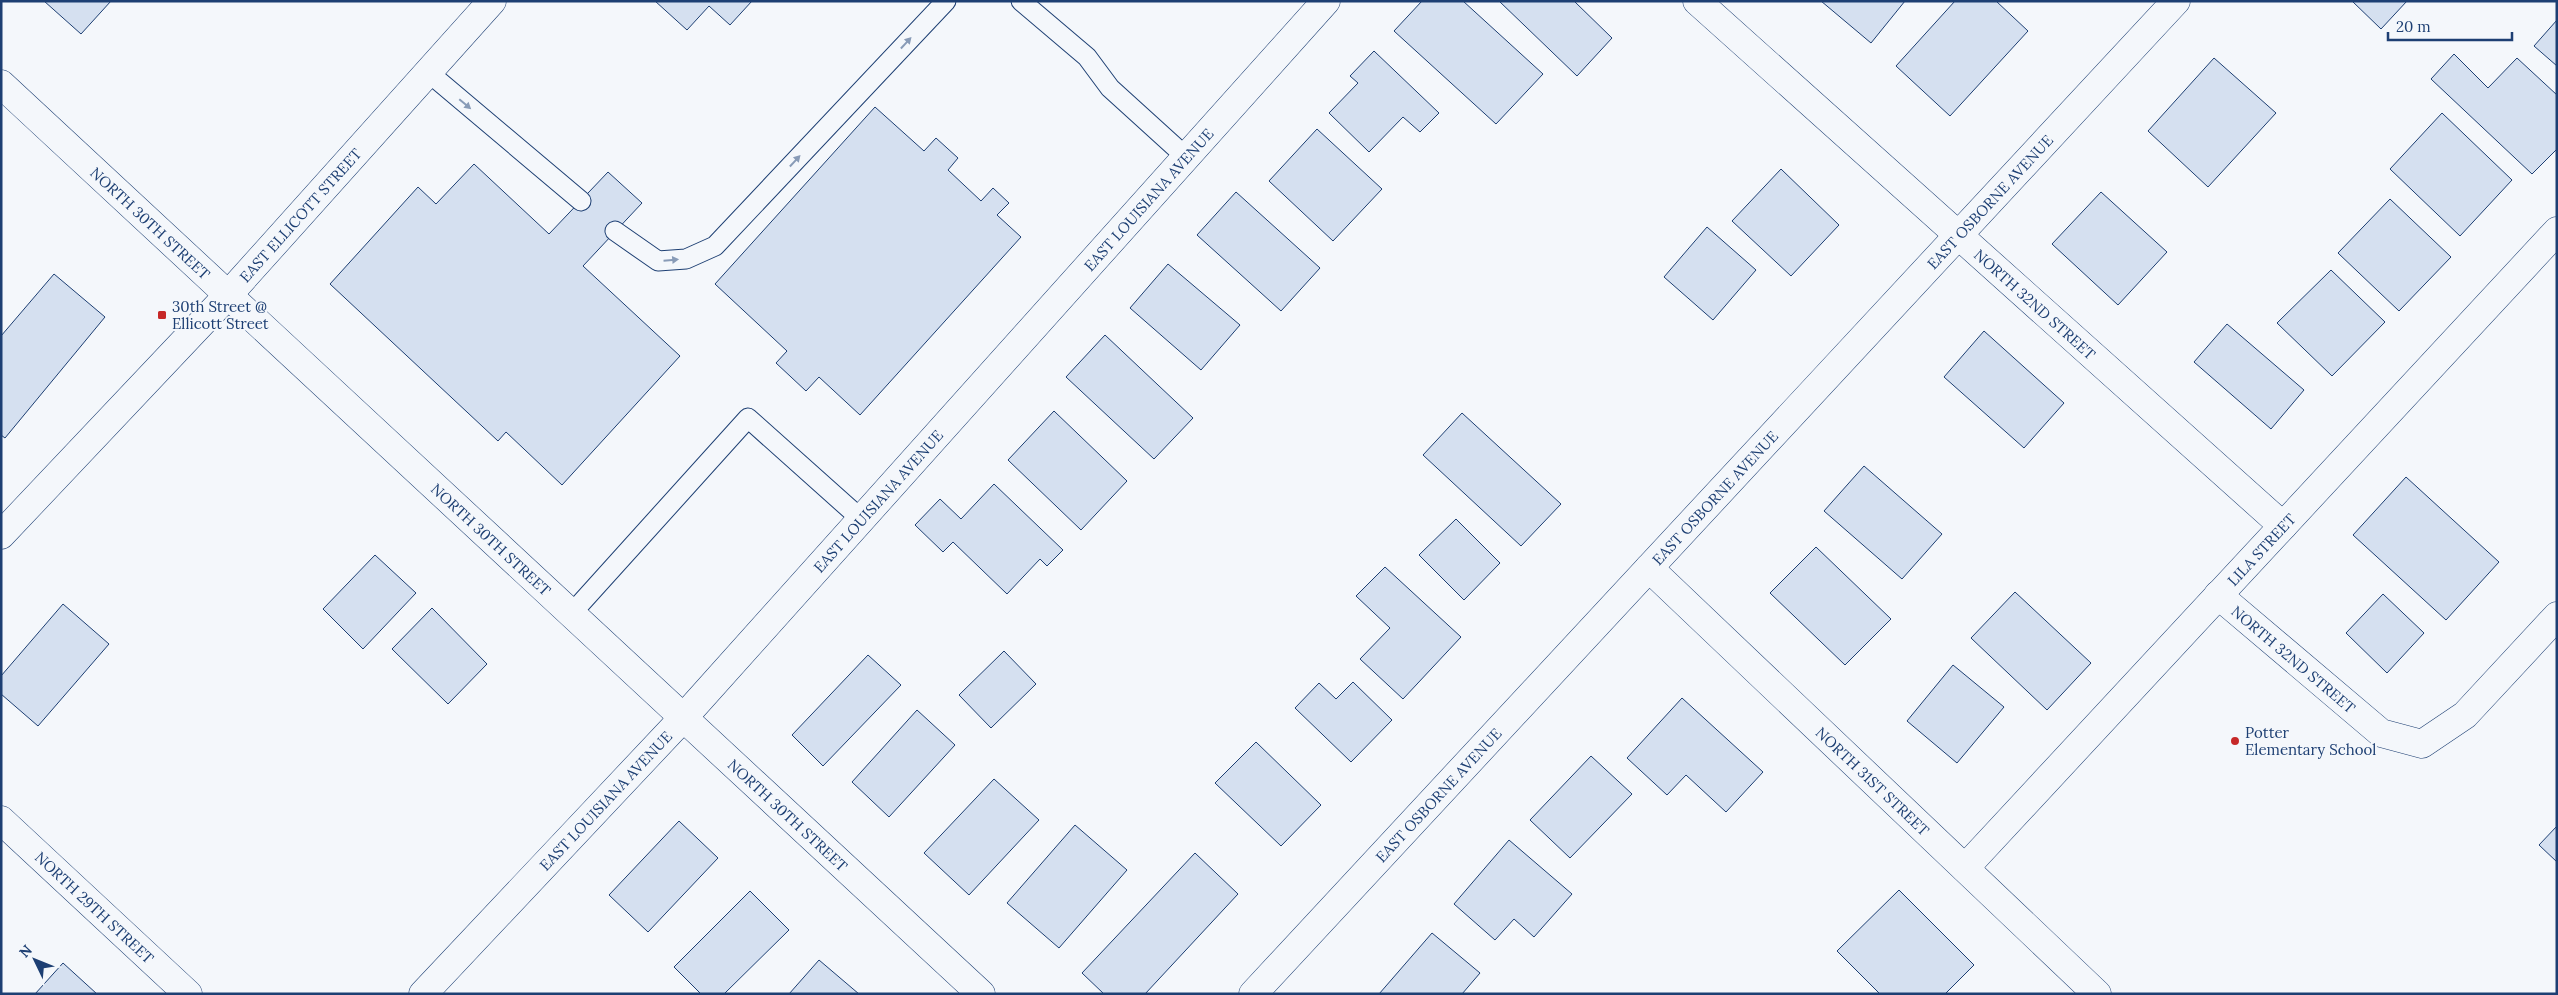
<svg xmlns="http://www.w3.org/2000/svg" width="2558" height="995" font-family="Lora,serif">
<rect width="100%" height="100%" fill="#f4f7fb"/>
<g fill="#d5e0f0" stroke="#1d3f73">
<polygon points="44,1 111,1 81,34"/>
<polygon points="655,1 752,1 730,25 709,6 687,30"/>
<polygon points="1422,1 1463,1 1543,74 1496,124 1394,31"/>
<polygon points="1499,1 1574,1 1612,38 1577,76"/>
<polygon points="1821,1 1905,1 1871,43"/>
<polygon points="1955,1 1996,1 2028,31 1950,116 1896,66"/>
<polygon points="2352,1 2407,1 2381,29"/>
<polygon points="2557,20 2557,66 2534,46"/>
<polygon points="1374,51 1439,113 1420,132 1403,117 1369,152 1329,113 1358,83 1350,76"/>
<polygon points="2454,54 2488,88 2517,58 2557,95 2557,149 2532,174 2431,79"/>
<polygon points="2214,58 2276,113 2208,187 2148,131"/>
<polygon points="875,107 924,151 936,138 958,158 948,170 981,201 993,188 1009,203 997,215 1021,237 860,415 819,377 806,391 776,363 787,351 715,284"/>
<polygon points="2442,113 2512,180 2460,236 2390,169"/>
<polygon points="1317,129 1382,189 1333,241 1269,181"/>
<polygon points="474,164 549,234 608,172 642,203 583,266 680,356 562,485 506,432 498,441 330,284 418,187 436,204"/>
<polygon points="1781,169 1839,225 1791,276 1732,221"/>
<polygon points="1236,192 1320,268 1281,311 1197,235"/>
<polygon points="2101,192 2167,252 2118,305 2052,244"/>
<polygon points="2390,199 2451,257 2399,311 2338,253"/>
<polygon points="1707,227 1756,270 1713,320 1664,277"/>
<polygon points="1168,264 1240,325 1201,370 1130,308"/>
<polygon points="2331,270 2385,322 2332,376 2277,323"/>
<polygon points="54,274 105,317 5,438 1,435 1,336"/>
<polygon points="2227,324 2304,390 2271,429 2194,362"/>
<polygon points="1984,331 2064,403 2024,448 1944,377"/>
<polygon points="1105,335 1193,418 1154,459 1066,377"/>
<polygon points="1054,411 1127,481 1081,530 1008,460"/>
<polygon points="1462,413 1561,504 1521,546 1423,455"/>
<polygon points="1864,466 1942,534 1902,579 1824,511"/>
<polygon points="2406,477 2499,562 2446,620 2353,535"/>
<polygon points="994,484 1063,550 1047,566 1040,559 1007,594 953,542 943,552 915,525 940,499 961,519"/>
<polygon points="1456,519 1500,563 1464,600 1419,555"/>
<polygon points="1816,547 1891,619 1845,665 1770,593"/>
<polygon points="375,555 416,593 363,649 323,609"/>
<polygon points="1385,567 1461,637 1403,699 1360,659 1390,628 1356,596"/>
<polygon points="2015,592 2091,663 2047,710 1971,638"/>
<polygon points="2383,594 2424,633 2387,673 2346,633"/>
<polygon points="63,604 109,644 38,726 1,694 1,676"/>
<polygon points="432,608 487,664 448,704 392,649"/>
<polygon points="1004,651 1036,684 991,728 959,695"/>
<polygon points="868,655 901,685 823,766 792,735"/>
<polygon points="1953,665 2004,707 1957,763 1907,721"/>
<polygon points="1353,682 1392,720 1351,762 1295,708 1319,683 1336,699"/>
<polygon points="1682,698 1763,772 1726,812 1686,775 1667,795 1627,758"/>
<polygon points="917,710 955,745 889,817 852,782"/>
<polygon points="1256,742 1321,805 1281,846 1215,783"/>
<polygon points="1591,756 1632,794 1570,858 1530,820"/>
<polygon points="994,779 1039,820 969,895 924,853"/>
<polygon points="679,821 718,858 648,932 609,895"/>
<polygon points="1075,825 1127,870 1059,948 1007,903"/>
<polygon points="2557,826 2557,862 2539,845"/>
<polygon points="1509,840 1572,894 1534,937 1514,919 1495,940 1454,904"/>
<polygon points="1195,853 1238,894 1145,994 1104,994 1082,973"/>
<polygon points="1899,890 1974,965 1945,994 1880,994 1837,951"/>
<polygon points="750,891 789,930 724,994 701,994 674,967"/>
<polygon points="1432,933 1480,973 1462,994 1379,994"/>
<polygon points="819,960 859,994 789,994"/>
<polygon points="63,963 97,994 35,994"/>
</g>
<g fill="none" stroke-linecap="round" stroke-linejoin="round">
<g stroke="#1d3f73" stroke-width="21">
<g id="service">
<polyline points="1021,1 1087,57 1110,88 1186,157"/>
<polyline points="428,72 581,201"/>
<polyline points="615,231 658,261 686,259 715,246 946,1"/>
<polyline points="572,613 748,418 861,519"/>
</g>
</g>
<g stroke="#1d3f73" stroke-width="29">
<g id="minor">
<path id="s1" d="M 1697,1 L 2283,526"/>
<path id="s2" d="M 1,535 L 229,294 L 492,1"/>
<path id="s3" d="M 1649,568 L 2097,994"/>
<path id="s4" d="M 2218,595 L 2381,733 L 2422,744 L 2465,715 L 2557,616"/>
<path id="s5" d="M 1,820 L 188,994"/>
<path id="s6" d="M 1965,868 L 2557,231"/>
<path id="s7" d="M 423,994 L 684,717 L 1326,1"/>
</g>
</g>
<g stroke="#1d3f73" stroke-width="29">
<g id="tertiary">
<path id="s8" d="M 1,84 L 981,994"/>
<path id="s9" d="M 1253,994 L 2176,1"/>
</g>
</g>
<use href="#service" stroke="#f4f7fb" stroke-width="19"/>
<use href="#minor" stroke="#f4f7fb" stroke-width="28"/>
<use href="#tertiary" stroke="#f4f7fb" stroke-width="28"/>
</g>
<defs><path id="oneway-solid" d="M-6-.8H1V-3.2L6.5 0L1 3.2V.8H-6Z" transform="scale(1.25)"/></defs>
<g fill="#889bb7">
<use href="#oneway-solid" transform="translate(906 43) rotate(-47)"/>
<use href="#oneway-solid" transform="translate(465 104) rotate(40)"/>
<use href="#oneway-solid" transform="translate(795 161) rotate(-47)"/>
<use href="#oneway-solid" transform="translate(671 260) rotate(-5)"/>
</g>
<g fill="#c62828" stroke="#f4f7fb" stroke-width="2">
<rect x="157" y="310" width="10" height="10" rx="2.5"/>
<circle cx="2235" cy="741" r="5"/>
</g>
<g text-anchor="middle" dominant-baseline="central" stroke-width="4" stroke-linejoin="round" paint-order="stroke">
<g font-size="15" fill="#1d3f73" stroke="#f4f7fb">
<text stroke="none"><textPath href="#s7" startOffset="1076">EAST LOUISIANA AVENUE</textPath></text>
<text stroke="none"><textPath href="#s9" startOffset="1082">EAST OSBORNE AVENUE</textPath></text>
<text stroke="none"><textPath href="#s2" startOffset="438">EAST ELLICOTT STREET</textPath></text>
<text stroke="none"><textPath href="#s8" startOffset="204">NORTH 30TH STREET</textPath></text>
<text stroke="none"><textPath href="#s1" startOffset="454">NORTH 32ND STREET</textPath></text>
<text stroke="none"><textPath href="#s9" startOffset="678">EAST OSBORNE AVENUE</textPath></text>
<text stroke="none"><textPath href="#s7" startOffset="671">EAST LOUISIANA AVENUE</textPath></text>
<text stroke="none"><textPath href="#s8" startOffset="669">NORTH 30TH STREET</textPath></text>
<text stroke="none"><textPath href="#s6" startOffset="435">LILA STREET</textPath></text>
<text stroke="none"><textPath href="#s4" startOffset="99">NORTH 32ND STREET</textPath></text>
<text stroke="none"><textPath href="#s3" startOffset="309">NORTH 31ST STREET</textPath></text>
<text stroke="none"><textPath href="#s9" startOffset="272">EAST OSBORNE AVENUE</textPath></text>
<text stroke="none"><textPath href="#s7" startOffset="266">EAST LOUISIANA AVENUE</textPath></text>
<text stroke="none"><textPath href="#s8" startOffset="1074">NORTH 30TH STREET</textPath></text>
<text stroke="none"><textPath href="#s5" startOffset="128">NORTH 29TH STREET</textPath></text>
</g>
<g font-size="15" fill="#1d3f73" stroke="#f4f7fb" text-anchor="start">
<text x="172" y="306">30th Street @<tspan x="172" dy="17">Ellicott Street</tspan></text>
<text x="2245" y="732">Potter<tspan x="2245" dy="17">Elementary School</tspan></text>
</g>
</g>
<rect width="2558" height="995" fill="none" stroke="#1d3f73" stroke-width="5"/>
<g transform="translate(35 960) rotate(313)" stroke="#f4f7fb" stroke-width="4" paint-order="stroke">
<path d="M0-4L9 19L0 12L-9 19Z" fill="#1d3f73"/>
<text y="-8" font-size="14" font-weight="bold" text-anchor="middle" fill="#1d3f73">N</text>
</g>
<path d="M2388 32v8h124v-8" fill="none" stroke="#1d3f73" stroke-width="2.5"/>
<text x="2396" y="32" font-size="15" fill="#1d3f73" stroke="#f4f7fb" stroke-width="4" paint-order="stroke">20 m</text>
</svg>
